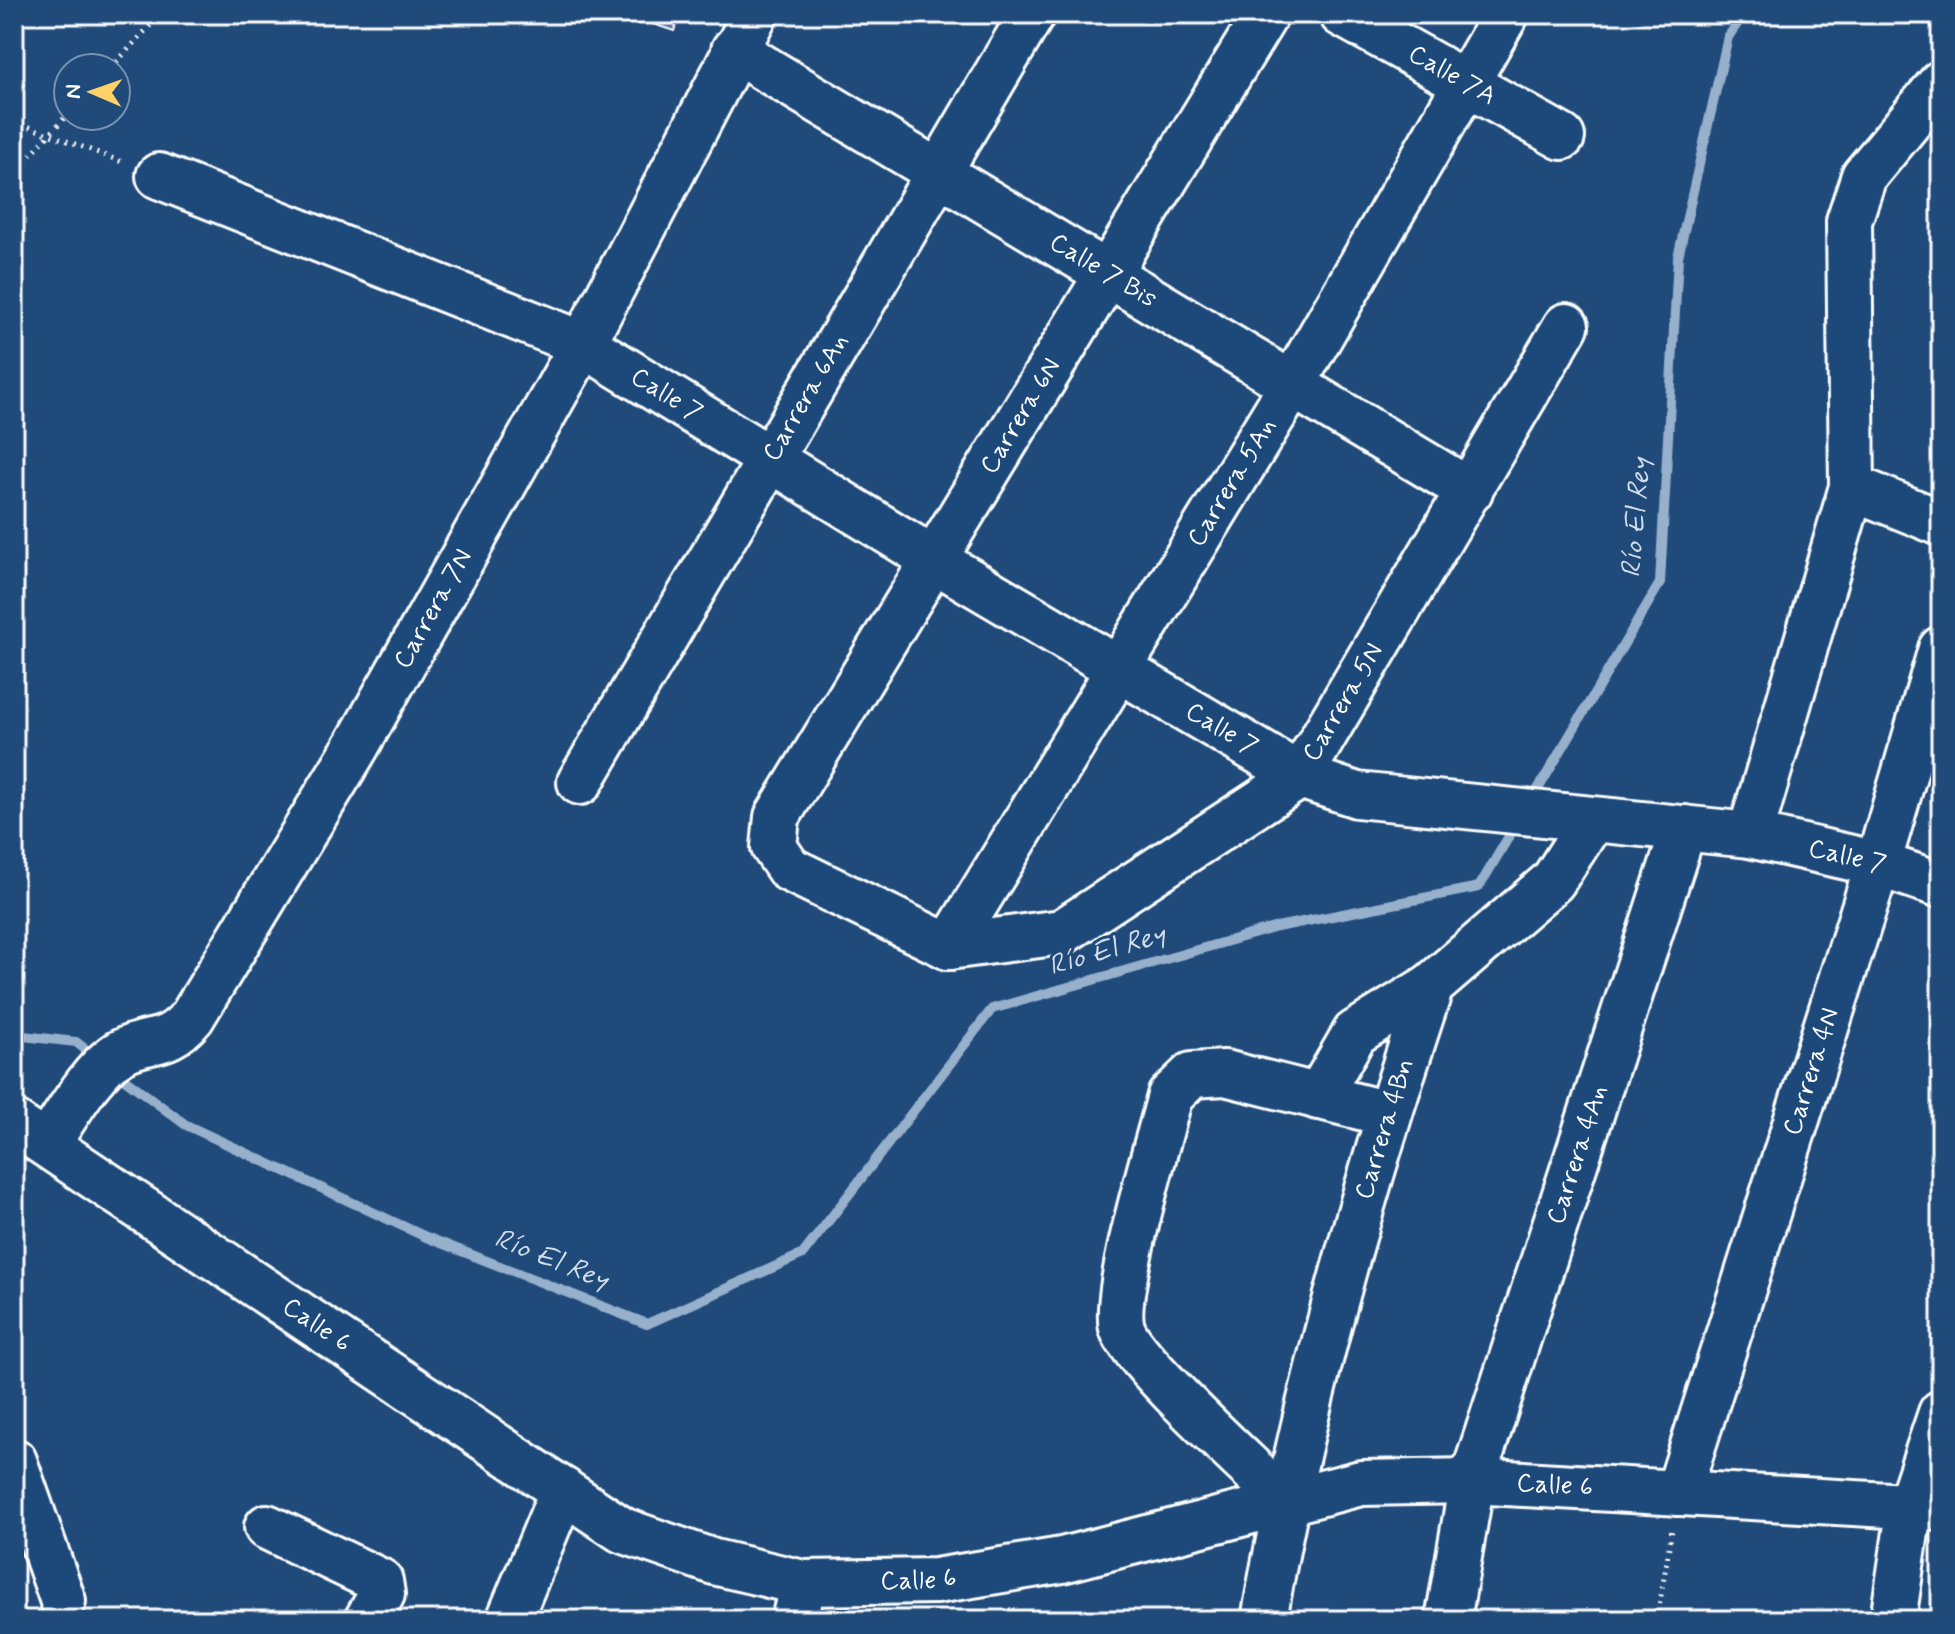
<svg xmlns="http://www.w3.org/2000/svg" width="1955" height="1634" font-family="Mynerve,sans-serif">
<rect width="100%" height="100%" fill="#1f4a7a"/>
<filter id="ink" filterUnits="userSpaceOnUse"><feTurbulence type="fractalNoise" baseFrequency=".0125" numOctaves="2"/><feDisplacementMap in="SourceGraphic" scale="16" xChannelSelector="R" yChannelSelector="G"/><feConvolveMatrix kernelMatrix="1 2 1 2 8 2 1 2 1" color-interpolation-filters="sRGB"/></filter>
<g filter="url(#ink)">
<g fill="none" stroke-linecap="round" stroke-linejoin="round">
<g stroke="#97b0cc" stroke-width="10">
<polyline points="1531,801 1660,583 1678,257 1728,37 1744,14"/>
<polyline points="14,1035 76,1042 98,1059"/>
<polyline points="114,1071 186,1125 426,1237 647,1324 803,1254 992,1009 1277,927 1479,887 1518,821"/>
</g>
</g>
<polygon fill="#576e9e" stroke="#fff" stroke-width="2" points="623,14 680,14 674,31"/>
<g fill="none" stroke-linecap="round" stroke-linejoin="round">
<g stroke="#fff" stroke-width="50">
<g id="minor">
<path id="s1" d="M 1342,14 L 1562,137"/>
<path id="s2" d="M 734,50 L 1470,491"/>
<path id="s3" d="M 159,176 L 583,344 L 936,561 L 1300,776 L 1357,795 L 1750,835 L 1878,864 L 1941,885"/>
<polyline points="1852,487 1941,523"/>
<path id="s4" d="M 580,782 L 1032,14"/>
<polyline points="1750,835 1852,487 1849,221 1864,176 1941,83"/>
<path id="s5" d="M 949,947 L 789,869 L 774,847 L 777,817 L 1266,14"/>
<path id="s6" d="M 949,947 L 1292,385 L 1506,14"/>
<path id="s7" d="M 949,947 L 1062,932 L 1300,776 L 1566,326"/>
<polyline points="1318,1097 1355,1033 1431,986 1553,881 1592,820"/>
<path id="s8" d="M 14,1123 L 622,1530 L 714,1562 L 803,1583 L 936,1581 L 1062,1560 L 1361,1483 L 1472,1481 L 1941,1508"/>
<path id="s9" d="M 47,1144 C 66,1117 92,1068 121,1052 C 150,1036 165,1049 192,1017 L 356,747 L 583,344 L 755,14"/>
<polyline points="14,1461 63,1601"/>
<path id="s10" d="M 1678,1493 L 1878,864 L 1941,649"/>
<path d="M 1285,1501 C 1253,1469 1133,1362 1122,1328 C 1112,1293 1159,1139 1170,1096 L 1192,1075 L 1225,1073 L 1388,1114"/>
<polyline points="267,1527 380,1581 382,1594 367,1620"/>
<polyline points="509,1620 563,1490"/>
<polyline points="794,1620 803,1583"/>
<path id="s11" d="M 1264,1620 C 1301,1405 1362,1192 1431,986"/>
<path id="s12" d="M 1448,1620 L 1472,1481 L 1684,828"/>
<polyline points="1893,1620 1910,1505 1941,1413"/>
</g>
</g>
<g stroke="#fff" stroke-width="5" stroke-dasharray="2 6" stroke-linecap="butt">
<polyline points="111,68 161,14"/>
<polyline points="14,121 125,163"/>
<polyline points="14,173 68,114"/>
<polyline points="1657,1620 1672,1529"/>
</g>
<use href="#minor" stroke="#1f4a7a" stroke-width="44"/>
</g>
</g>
<g text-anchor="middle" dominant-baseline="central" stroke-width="6" stroke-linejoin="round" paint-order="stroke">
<g font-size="26" fill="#fff" stroke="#1f4a7a">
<text stroke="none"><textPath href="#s1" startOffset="126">Calle 7A</textPath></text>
<text stroke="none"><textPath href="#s2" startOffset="430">Calle 7 Bis</textPath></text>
<text stroke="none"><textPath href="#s3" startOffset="554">Calle 7</textPath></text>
<text stroke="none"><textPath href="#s4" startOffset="446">Carrera 6An</textPath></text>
<text stroke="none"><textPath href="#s5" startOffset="704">Carrera 6N</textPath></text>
<text stroke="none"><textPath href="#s6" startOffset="544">Carrera 5An</textPath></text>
<text stroke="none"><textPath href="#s9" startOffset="674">Carrera 7N</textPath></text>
<text stroke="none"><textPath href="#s7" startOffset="484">Carrera 5N</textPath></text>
<text stroke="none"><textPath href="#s3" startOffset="1202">Calle 7</textPath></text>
<text stroke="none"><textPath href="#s3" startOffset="1848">Calle 7</textPath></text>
<text stroke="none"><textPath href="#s10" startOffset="442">Carrera 4N</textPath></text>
<text stroke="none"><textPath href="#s11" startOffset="506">Carrera 4Bn</textPath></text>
<text stroke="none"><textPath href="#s12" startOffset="484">Carrera 4An</textPath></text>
<text stroke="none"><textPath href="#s8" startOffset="364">Calle 6</textPath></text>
<text stroke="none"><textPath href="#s8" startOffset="1684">Calle 6</textPath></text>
<text stroke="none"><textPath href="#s8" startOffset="1036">Calle 6</textPath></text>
</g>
<g font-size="28" font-style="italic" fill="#d4deea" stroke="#1f4a7a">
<text transform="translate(1637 518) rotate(-85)">Río El Rey</text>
<text transform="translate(1107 951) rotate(-16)">Río El Rey</text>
<text transform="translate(551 1260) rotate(22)">Río El Rey</text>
</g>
</g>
<rect width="1955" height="1634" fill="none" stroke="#1f4a7a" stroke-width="48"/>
<rect x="24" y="24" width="1907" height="1586" fill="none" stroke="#fff" stroke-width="3" filter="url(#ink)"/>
<g transform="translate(92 92) rotate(272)"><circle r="38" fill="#1f4a7a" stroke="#7992af" stroke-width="2"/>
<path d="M0-6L14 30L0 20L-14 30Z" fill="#ffd166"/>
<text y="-12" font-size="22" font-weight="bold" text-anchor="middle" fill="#ffffff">N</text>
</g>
</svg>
